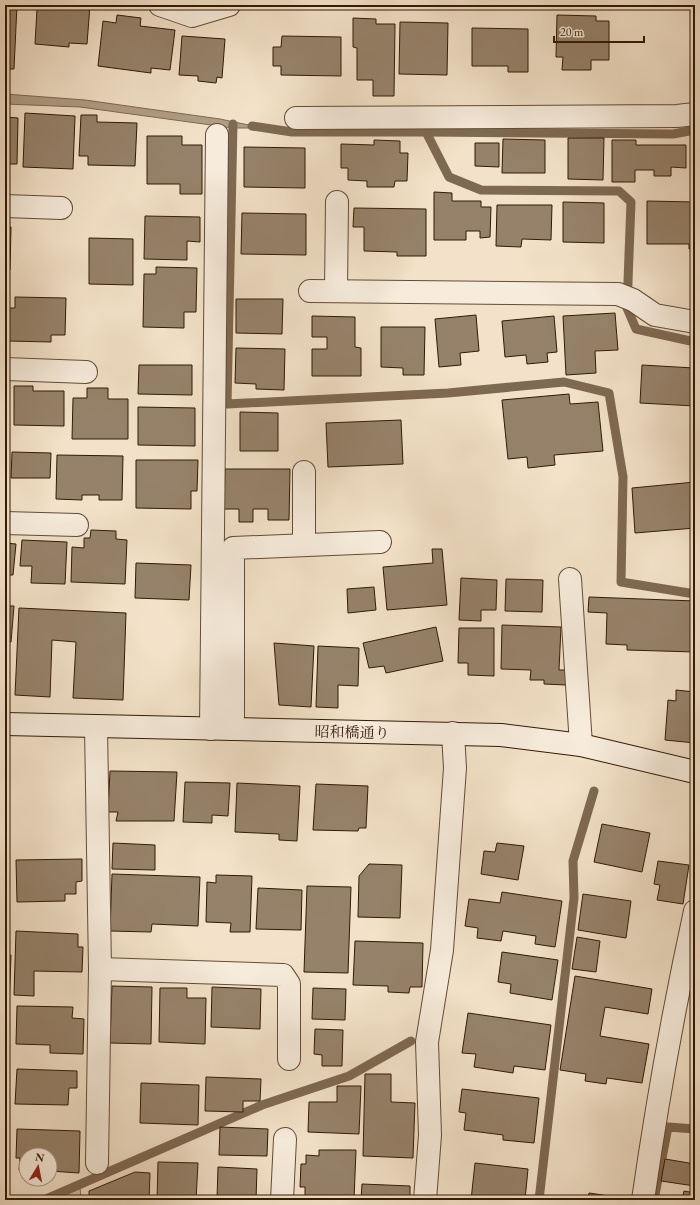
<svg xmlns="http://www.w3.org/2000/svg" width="700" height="1205" font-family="'EB Garamond','Noto Serif JP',serif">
<rect width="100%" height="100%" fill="#f3e2c9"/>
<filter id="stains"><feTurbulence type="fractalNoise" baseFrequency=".005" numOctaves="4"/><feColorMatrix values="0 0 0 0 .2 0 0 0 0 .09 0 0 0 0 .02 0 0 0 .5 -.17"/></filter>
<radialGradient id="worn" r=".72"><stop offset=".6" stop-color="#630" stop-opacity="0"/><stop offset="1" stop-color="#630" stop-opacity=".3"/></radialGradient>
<polygon fill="#d2c0a8" stroke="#826d56" points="80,1187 81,1200 50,1200"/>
<polygon fill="#b19e86" stroke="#7e6952" points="5,94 85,100 220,119 263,128 233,128 80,107 5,104"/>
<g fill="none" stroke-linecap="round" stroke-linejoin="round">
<g stroke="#7e6952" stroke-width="9">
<polyline points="233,124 227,404 448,393 564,382 609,393 623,477 621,582 695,594"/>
<polyline points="252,126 292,132 426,132 449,177 481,190 619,191 631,202 627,308 636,329 695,342"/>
<polyline points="426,132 673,134 695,130"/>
<polyline points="44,1200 262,1105 349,1076 411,1041"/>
<polyline points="539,1200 574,898 573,861 594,791"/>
<polyline points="654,1200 668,1127 695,1129"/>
</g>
</g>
<g fill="#96826b" stroke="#311a05">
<polygon points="5,5 17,5 14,69 6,69 5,85"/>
<polygon points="46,5 90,5 87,44 69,43 69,47 35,44 37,9 45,9"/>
<rect x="303" y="5" width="27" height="4"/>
<polygon points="510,5 549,5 549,9 510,8"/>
<polygon points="117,15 141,18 140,26 175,30 170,70 151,68 151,73 98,66 103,21 116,23"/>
<polygon points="557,15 596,16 596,21 609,21 609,60 591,60 591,70 562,70 563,57 556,57"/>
<polygon points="353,18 376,19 376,24 395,24 394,96 373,96 373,80 357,80 357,48 353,47"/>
<polygon points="400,22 448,23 447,75 399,74"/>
<polygon points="472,28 528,29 528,72 508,72 508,66 472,66"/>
<polygon points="182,36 225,39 222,78 217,77 216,83 198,81 198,76 179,75"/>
<polygon points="282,36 341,37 341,76 281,75 281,66 273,66 273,47 281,47"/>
<polygon points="25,113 75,116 73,169 23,167"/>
<polygon points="81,115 97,115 97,122 137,123 135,166 88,165 88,156 79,156"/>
<polygon points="5,117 18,118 17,164 5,164"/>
<polygon points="147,136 182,136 182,145 202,145 202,194 180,194 180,184 147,184"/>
<polygon points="568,138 604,138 603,180 568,179"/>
<polygon points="503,139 545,140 545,173 502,173"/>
<polygon points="374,140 400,141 400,153 408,153 407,181 395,181 394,187 367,187 367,181 348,180 348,168 341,168 341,144 374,145"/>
<polygon points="612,140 636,140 636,145 686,145 686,168 671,167 671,176 654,176 654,170 635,170 635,182 612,182"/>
<rect x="694" y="140" width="1" height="38"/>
<polygon points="475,143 499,143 499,167 475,166"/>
<polygon points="244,147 305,148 305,188 244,187"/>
<polygon points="434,192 452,193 452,201 481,201 481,207 491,207 490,237 480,238 480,231 466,231 466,240 434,240"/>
<polygon points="647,201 695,202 695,249 689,249 689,244 647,244"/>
<polygon points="563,202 604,203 604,243 563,242"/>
<polygon points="497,205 552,205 551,240 522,239 521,247 496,246"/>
<polygon points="354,208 426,209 426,256 397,256 397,252 364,251 364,227 353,227"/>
<polygon points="242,213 306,214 306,255 241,254"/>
<polygon points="145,216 200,217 200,242 187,241 187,260 144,259"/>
<polygon points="5,226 11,227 10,270 5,270"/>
<polygon points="89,238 133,239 133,285 89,284"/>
<polygon points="156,267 197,268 196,312 184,312 184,328 143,327 144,274 156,274"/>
<polygon points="15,297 66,298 65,335 51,335 51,342 7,341 7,308 15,308"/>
<polygon points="236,299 283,299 282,334 236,333"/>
<polygon points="615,313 618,350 595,351 596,373 566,375 563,316"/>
<polygon points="476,315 479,351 460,353 461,365 439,367 435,319"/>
<polygon points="312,316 355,317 355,347 361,348 361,376 312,376 312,349 327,349 327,337 312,337"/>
<polygon points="554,316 557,352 547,353 548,362 527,364 526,355 505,357 502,321"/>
<polygon points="381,327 425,327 424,375 403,375 403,368 381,367"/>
<polygon points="236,348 285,349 284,390 256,389 256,384 235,383"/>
<polygon points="139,365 192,365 192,395 138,394"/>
<polygon points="642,365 694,368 695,406 640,403"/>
<polygon points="14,386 33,386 33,391 64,391 64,426 14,425"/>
<polygon points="87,388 108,388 108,399 128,399 128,439 72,439 73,398 87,398"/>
<polygon points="569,394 570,404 598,402 603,451 554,455 555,465 528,468 527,457 508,459 502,400"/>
<polygon points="138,407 195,408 195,446 138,445"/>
<polygon points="240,412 278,413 278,451 240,451"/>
<polygon points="401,420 403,464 328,467 326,423"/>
<polygon points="12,452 51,453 50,478 11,478"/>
<polygon points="57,455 123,456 122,500 99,500 99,495 82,495 82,500 56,499"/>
<polygon points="136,460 198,460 197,491 191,491 191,509 136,508"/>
<polygon points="225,469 290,469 289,520 268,520 268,509 253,509 253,522 239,522 239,509 224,509"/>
<polygon points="695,482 695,528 635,533 632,488"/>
<polygon points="91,530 116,531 116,539 127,540 125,584 71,582 72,547 84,548 84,538 90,538"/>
<polygon points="22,540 67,542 65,584 31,583 32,566 20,566"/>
<polygon points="5,543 16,544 13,575 5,575"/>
<polygon points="432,549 442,549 447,605 387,610 383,567 433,563"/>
<polygon points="136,563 191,565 189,600 135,598"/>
<polygon points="461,578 497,580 496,610 481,610 481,621 459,620"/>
<polygon points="506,579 543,580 542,612 505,611"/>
<polygon points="374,587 376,610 348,613 347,589"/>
<polygon points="589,597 695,601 695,652 627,650 627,645 606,644 607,613 588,612"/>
<polygon points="5,606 14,606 11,642 5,642"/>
<polygon points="19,608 126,613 123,700 73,698 76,642 52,640 50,697 15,695"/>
<polygon points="502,625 561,627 559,670 567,670 566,685 544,684 544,680 530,680 531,670 501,669"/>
<polygon points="436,627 443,661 386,673 384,666 369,668 363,643"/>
<polygon points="459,628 494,628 494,676 468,675 468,663 458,663"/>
<polygon points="274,643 314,646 311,707 279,705"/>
<polygon points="318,646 359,648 358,686 338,685 338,708 316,707"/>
<polygon points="5,656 8,656 6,691 5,691"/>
<polygon points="676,690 695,692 695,743 665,740 668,700 676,701"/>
<polygon points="5,765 6,765 5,802"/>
<polygon points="110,771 177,772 174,821 116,821 118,812 108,812"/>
<polygon points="185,782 230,783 228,816 212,815 212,823 183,822"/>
<polygon points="237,783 300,786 297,841 279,840 279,834 235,832"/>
<polygon points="316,784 368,786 366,828 359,828 358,831 313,830"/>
<polygon points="602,824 650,833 642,872 594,862"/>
<polygon points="113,843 155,845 155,870 112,869"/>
<polygon points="497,843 524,846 518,880 481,874 484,851 495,852"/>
<polygon points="5,858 7,858 5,915"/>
<polygon points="82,859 82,881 76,882 76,894 65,894 65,901 17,902 16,860"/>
<polygon points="658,861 689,865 683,904 657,900 660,885 654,884"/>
<polygon points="369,864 402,865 400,918 358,917 359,876"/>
<polygon points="112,874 200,877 198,926 152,924 151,932 110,931"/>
<polygon points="216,875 252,876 250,932 230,932 231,923 206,922 207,882 216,883"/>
<polygon points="307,886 351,887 348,973 304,972"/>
<polygon points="258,888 302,890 301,930 256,929"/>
<polygon points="502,892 562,901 555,947 535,944 536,936 503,931 501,941 477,938 478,928 465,926 469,899 500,903"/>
<polygon points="583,894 631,901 626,938 578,930"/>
<polygon points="16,931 78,934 78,947 83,947 82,972 34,971 34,996 14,995"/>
<polygon points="577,937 600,941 596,972 572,969"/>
<polygon points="355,941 423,943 422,987 410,987 409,993 388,992 388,986 353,985"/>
<polygon points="502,952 558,960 552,1000 510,993 511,984 498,982"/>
<polygon points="5,955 11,955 9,1009 5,1009"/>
<polygon points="575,976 652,989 648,1014 605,1007 600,1036 649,1044 642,1083 607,1078 606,1084 585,1081 586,1074 560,1070"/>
<polygon points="112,986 152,987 151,1044 110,1043"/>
<polygon points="212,987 261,989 260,1029 211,1027"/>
<polygon points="160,988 187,988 187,998 206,998 205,1044 159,1042"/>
<polygon points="313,988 346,989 345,1020 312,1019"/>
<polygon points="17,1006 73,1007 72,1018 84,1019 83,1054 50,1053 50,1045 16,1044"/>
<polygon points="468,1013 551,1025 545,1070 514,1066 513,1073 474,1067 476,1054 462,1053"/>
<polygon points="315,1029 343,1030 342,1066 322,1066 322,1055 314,1054"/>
<polygon points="5,1034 8,1034 6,1097 5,1097"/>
<polygon points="17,1069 77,1071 77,1088 69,1088 68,1105 15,1104"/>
<polygon points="365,1074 391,1074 391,1102 415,1103 413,1158 363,1156"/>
<polygon points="206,1077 261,1079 260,1101 243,1101 243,1112 205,1111"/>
<polygon points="141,1083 199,1085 198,1125 140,1123"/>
<polygon points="337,1086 361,1086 359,1134 308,1132 309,1102 337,1102"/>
<polygon points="462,1089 539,1098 534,1143 503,1140 503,1135 464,1130 466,1113 459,1112"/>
<polygon points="5,1126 9,1126 8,1167 5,1167"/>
<polygon points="220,1127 268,1129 267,1156 219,1155"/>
<polygon points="17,1129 80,1131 79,1173 50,1171 50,1155 26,1155 26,1171 19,1170 20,1158 16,1158"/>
<polygon points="319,1150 356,1150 354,1200 305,1199 305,1187 300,1187 301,1164 306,1164 306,1155 319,1156"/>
<polygon points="665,1159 695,1164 695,1186 661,1181"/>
<polygon points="158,1162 198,1163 196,1200 157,1200"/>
<polygon points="475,1163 528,1169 525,1200 471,1200"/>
<polygon points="218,1167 257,1169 256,1200 208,1200 208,1198 217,1198"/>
<polygon points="135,1172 150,1173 149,1200 89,1200 89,1191"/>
<polygon points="362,1184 410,1186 410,1200 361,1200"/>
<polygon points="684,1191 695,1193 695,1200 682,1200"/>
<polygon points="589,1193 623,1198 622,1200 588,1200"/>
</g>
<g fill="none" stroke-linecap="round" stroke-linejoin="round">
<g stroke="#624c36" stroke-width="24">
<g id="street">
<polyline points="160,5 192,16 229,5"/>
<polyline points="296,118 677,116 695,114"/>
<polyline points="5,206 61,208"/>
<polyline points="310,291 618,294 633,300 655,315 695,322"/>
<polyline points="336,291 337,202"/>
<polyline points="5,369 86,372"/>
<polyline points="5,523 77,525"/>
<polyline points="304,545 304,472"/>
<polyline points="570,579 581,745"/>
<polyline points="96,727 100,969 97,1163"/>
<polyline points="211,729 217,135"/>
<polyline points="233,729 233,548 380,542"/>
<polyline points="100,969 283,975 289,984 289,1059"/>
<polyline points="282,1200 285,1139"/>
<polyline points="425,1200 430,1135 427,1042 442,950 455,768 453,733"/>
<path d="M 643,1200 C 657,1103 674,1007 695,911"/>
</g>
</g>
<g stroke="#311a05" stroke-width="24">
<polyline id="secondary" points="5,724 501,735 581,745 695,772"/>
</g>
<use href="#street" stroke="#f7ecdc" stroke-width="22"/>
<use href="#secondary" stroke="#f7ecdc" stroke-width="22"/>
</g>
<g text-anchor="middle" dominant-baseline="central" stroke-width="3" stroke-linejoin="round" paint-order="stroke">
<g font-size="15" fill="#311a05" stroke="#f7ecdc">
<text transform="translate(352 732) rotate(1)">昭和橋通り</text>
</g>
</g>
<rect width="700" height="1205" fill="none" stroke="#f3e2c9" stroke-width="20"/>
<rect x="6" y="6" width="688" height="1193" fill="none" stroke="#311a05" stroke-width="2"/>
<rect x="10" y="10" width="680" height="1185" fill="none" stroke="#311a05"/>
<g transform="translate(38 1167) rotate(10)"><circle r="19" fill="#f7ecdc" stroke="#a89886"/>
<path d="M0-3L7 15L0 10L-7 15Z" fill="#8f2418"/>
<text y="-6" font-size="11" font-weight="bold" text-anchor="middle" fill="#311a05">N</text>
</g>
<path d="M554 36v6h90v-6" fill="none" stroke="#311a05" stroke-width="2"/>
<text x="560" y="36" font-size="12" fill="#311a05" stroke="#f7ecdc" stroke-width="3" paint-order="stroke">20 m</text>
<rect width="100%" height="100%" filter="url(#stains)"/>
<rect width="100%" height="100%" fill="url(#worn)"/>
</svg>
